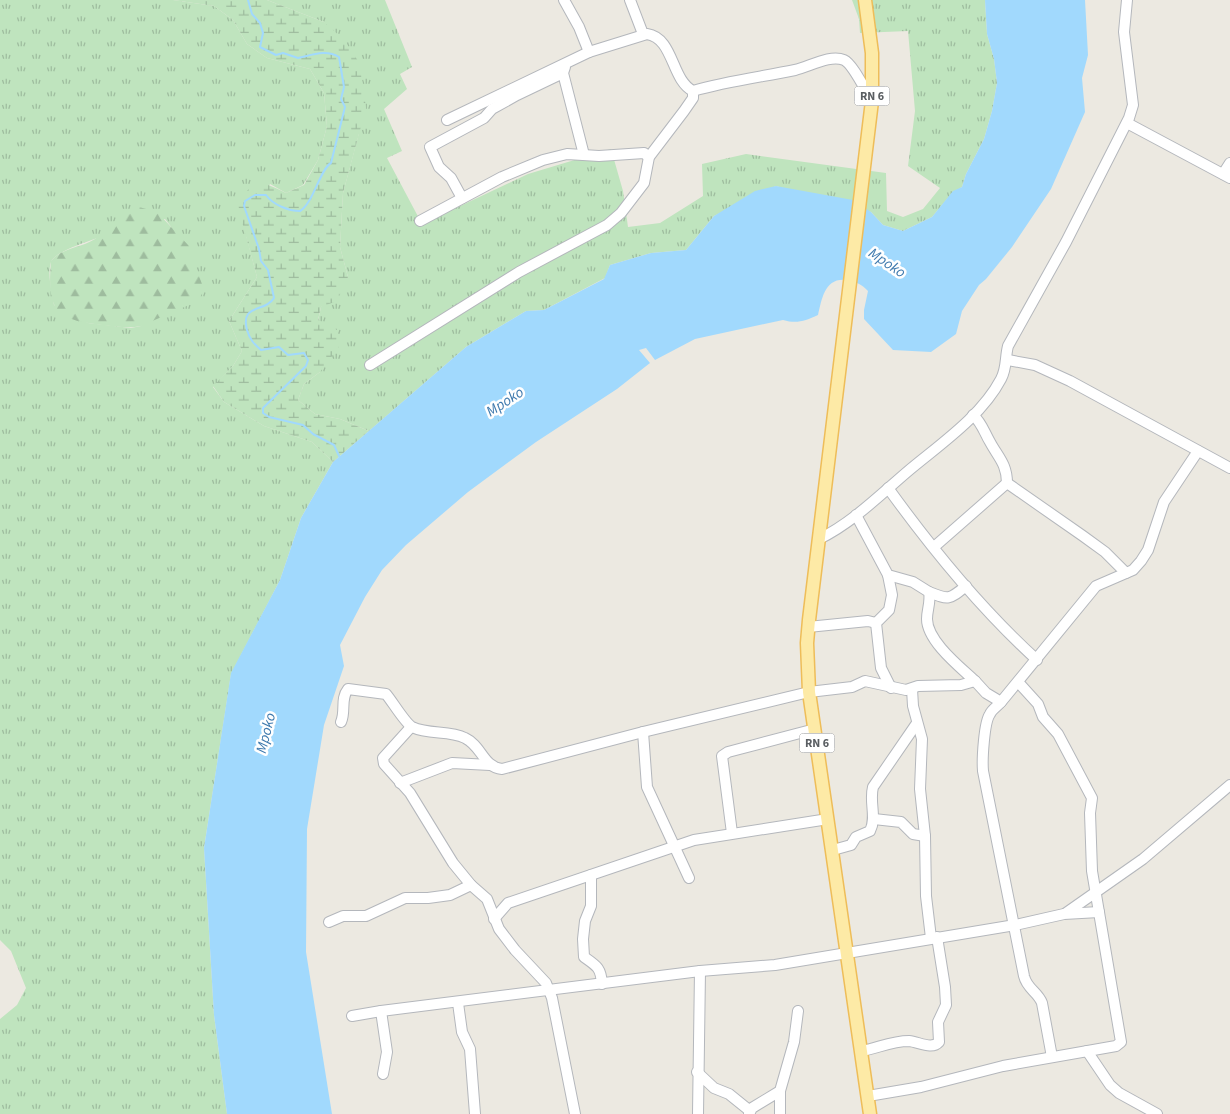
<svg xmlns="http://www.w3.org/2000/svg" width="1230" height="1114" font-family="'Source Sans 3',sans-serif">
<defs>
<pattern id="grass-tufts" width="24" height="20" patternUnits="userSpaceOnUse" patternTransform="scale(1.25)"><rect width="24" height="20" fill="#bfe4be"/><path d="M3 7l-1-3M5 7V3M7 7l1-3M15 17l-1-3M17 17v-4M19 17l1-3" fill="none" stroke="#9ebc9e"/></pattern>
<pattern id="forest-firs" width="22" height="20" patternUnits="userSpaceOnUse" patternTransform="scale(1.25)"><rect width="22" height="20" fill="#bfe4be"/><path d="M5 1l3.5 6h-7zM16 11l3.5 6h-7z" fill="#9ebc9e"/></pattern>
<pattern id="wetland-marsh" width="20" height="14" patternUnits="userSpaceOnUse" patternTransform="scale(1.25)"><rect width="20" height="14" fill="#bfe4be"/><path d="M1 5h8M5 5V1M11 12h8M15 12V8" fill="none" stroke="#9ebc9e"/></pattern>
</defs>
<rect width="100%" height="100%" fill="#ece9e1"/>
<g fill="url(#grass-tufts)" fill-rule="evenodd">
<path d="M 0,0 L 173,0 L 214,6 L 233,20 L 247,44 L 267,58 L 310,69 L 324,93 L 327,126 L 318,160 L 303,185 L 286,193 L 270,184 L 246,235 L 257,277 L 229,321 L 242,351 L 233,366 L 213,387 L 224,402 L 264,426 L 312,442 L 333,462 L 301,518 L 280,580 L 231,674 L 204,848 L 214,1015 L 227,1114 L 0,1114 L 0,1019 L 17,1005 L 26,988 L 11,951 L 0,940 ZM 165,219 L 172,228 L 141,326 L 131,328 L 88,323 L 54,305 C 52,292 47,275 51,262 C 56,246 146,224 165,219 Z"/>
<polygon points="267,0 385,0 412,67 400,74 407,89 384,109 402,151 387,158 422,224 528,174 611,149 623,191 628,227 660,223 703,196 702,164 746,154 886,173 887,211 903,217 923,209 940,188 908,166 915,111 908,31 860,33 859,19 852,0 985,0 987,34 994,59 997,83 992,111 984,139 966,174 962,187 953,192 932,217 903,231 883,225 871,212 776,186 714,216 686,250 651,253 610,265 605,278 544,310 526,311 466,347 369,431 340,419 315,414 298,400 304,384 320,372 318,321 321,307 348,277 340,247 343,193 359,133 324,22"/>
</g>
<path fill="url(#forest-firs)" d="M 139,207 L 157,212 L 189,246 L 204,290 L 198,301 L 141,326 C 128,329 115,326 102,325 C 54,320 47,309 51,261 C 63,247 81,248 95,239 C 112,227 118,212 139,207 Z"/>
<path fill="url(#wetland-marsh)" d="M 173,0 L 267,0 L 324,22 L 344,40 L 360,64 L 366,108 L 343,193 L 340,247 L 348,277 L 337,301 L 321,307 L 318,320 L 337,330 L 339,347 L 320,372 L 304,384 L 298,400 L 315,414 L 340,419 L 369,431 L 333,462 L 312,442 L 264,426 L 224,402 L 213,386 L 233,366 L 242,351 L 229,321 L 257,277 L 237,203 C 254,179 261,180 286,193 L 304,185 L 318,160 L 327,126 L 324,93 L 310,69 L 267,58 L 247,44 L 233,20 L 214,6 Z"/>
<path fill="#a1d9fd" d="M 985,0 L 1085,0 L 1088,55 L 1082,78 L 1085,112 L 1051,189 L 1012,247 L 986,279 L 979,285 L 962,311 L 956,334 L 931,352 L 893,350 L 864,319 L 864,310 L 868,291 C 861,284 857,282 847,280 C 825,277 822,298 818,315 C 805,321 797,324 783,320 L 695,339 L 655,360 L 646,348 L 639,350 L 650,363 L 617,389 L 536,442 L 468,492 L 406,545 L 382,570 L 365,597 L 340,645 L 344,666 L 324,725 L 307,829 L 306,952 L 332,1114 L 227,1114 L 214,1015 L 204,848 L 231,673 L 280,580 L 301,518 L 333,462 L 466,347 L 526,311 L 544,310 L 604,279 L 610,265 L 651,253 L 686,250 L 714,216 L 755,191 L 776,186 L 853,200 L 871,212 L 883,225 L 903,231 L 932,217 L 953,191 L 962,187 L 966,174 L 984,139 L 992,111 L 997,83 L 994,59 L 987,34 Z"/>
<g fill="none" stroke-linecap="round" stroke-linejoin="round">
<path stroke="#a1d9fd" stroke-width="2" d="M 248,0 L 252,14 L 260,23 L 263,33 L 260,47 L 276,55 L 283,53 L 298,58 C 312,55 326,49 339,57 L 344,87 L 341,99 L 345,107 L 331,163 C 320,169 313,204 300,211 C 289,211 273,205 266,195 L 255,195 L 245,201 L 244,206 L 259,249 L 261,261 L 268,270 L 274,298 C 265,313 240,303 247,330 C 250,340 254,344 261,350 L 279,347 L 288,355 L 304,353 L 308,360 L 306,366 L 263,408 L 263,413 L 269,417 L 303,425 L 313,434 L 334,445 L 339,456"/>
<g stroke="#b4b7bc" stroke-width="12">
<g id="minor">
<polyline points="564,0 579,27 589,52"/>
<polyline points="630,0 643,34"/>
<polyline points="565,67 563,73 584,155"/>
<path d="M 447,120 L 589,52 L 647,34 C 674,38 671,80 693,91 C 727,81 761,77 795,70 C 809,67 830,54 844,60 C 853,64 866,92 872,101"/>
<polyline points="1127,123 1230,178"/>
<polyline points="1223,174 1230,163"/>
<polyline points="462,198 451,178 439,167 430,147 484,118 492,109 517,95 563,73"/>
<polyline points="420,221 502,177 543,160 567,154 599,156 644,153 649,157"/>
<polyline points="1008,360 1035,365 1070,381 1230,468"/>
<polyline points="370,365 519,272 607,225 621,213 644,183 649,157 684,111 693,98 693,91"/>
<path d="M 973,415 C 982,423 984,432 990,442 C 998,457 1007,464 1007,483"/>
<path d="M 888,488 C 932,549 981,609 1037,660"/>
<path d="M 856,515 L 888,575 L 913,582 L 929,592 C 931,602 927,609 927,619 C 927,641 960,667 975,681"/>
<path d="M 819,539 C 852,523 880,495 907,472 C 939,445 981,417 1001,379 C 1007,368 1005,357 1008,346 L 1066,242 L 1129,118 L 1133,105 L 1124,32 L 1127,0"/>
<polyline points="934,547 1007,483 1083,536 1105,552 1126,573"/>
<polyline points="888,575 892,595 889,610 876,623 881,668 891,688"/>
<path d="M 929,592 C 949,600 949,600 966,586"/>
<polyline points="808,627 868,621 876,623"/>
<polyline points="912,689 913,706 922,739 920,789 925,836 926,896 931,938"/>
<path d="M 1001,702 C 998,706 992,709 990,714 C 984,722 982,760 983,771 L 1024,976 C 1027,989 1038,992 1042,1003 L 1052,1057"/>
<path d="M 341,722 C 346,711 340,699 348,689 L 386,694 C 392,701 405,723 412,727 C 429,735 449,730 465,738 C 482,746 483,767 502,769 L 643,732 L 809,692 L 852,687 L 865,681 L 906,690 L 918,686 L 961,685 L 975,681 L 986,693 L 1001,702 L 1096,586 L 1133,570 L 1141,561 L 1148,550 L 1164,502 L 1198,451"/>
<polyline points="411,727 383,758 384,764 410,793 453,863 471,885 487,899 499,929 515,950 546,983 552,998 575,1114"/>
<polyline points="643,732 647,787 689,878"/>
<polyline points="400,783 452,763 490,765"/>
<polyline points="874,819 901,822 913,834 925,836"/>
<polyline points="732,833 722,756 728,752 815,729"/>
<path d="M 833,850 L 851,845 L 856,837 L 870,831 C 877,817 869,802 873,787 L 917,723"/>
<path d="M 591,875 L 591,906 L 585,921 L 583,939 L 584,957 C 597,966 601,968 602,984"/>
<polyline points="1066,913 1143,859 1230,785"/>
<polyline points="494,919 508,903 694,840 828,819"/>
<polyline points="329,922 343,916 366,916 405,898 428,898 450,895 471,885"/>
<polyline points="458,1003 462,1032 470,1049 475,1114"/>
<polyline points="381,1011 387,1052 383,1074"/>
<polyline points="352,1016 381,1011 700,971 775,965 1015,925 1064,914 1099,912"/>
<path d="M 862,1051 C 878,1048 892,1041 909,1041 C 919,1042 932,1050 939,1042 L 938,1022 L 946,1005 L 945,987 L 937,937"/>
<polyline points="1087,1051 1110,1085 1119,1093 1157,1114"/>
<polyline points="697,1072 714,1088 729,1094 750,1111"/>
<polyline points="780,1091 780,1114"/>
<polyline points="868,1096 921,1087 1003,1066 1116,1046 1121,1042 1092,871 1090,813 1092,798 1058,734 1043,717 1038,704 1019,683"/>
<polyline points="698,1114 700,971"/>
<polyline points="749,1114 752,1108 780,1091 794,1042 798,1011"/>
</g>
</g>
<g stroke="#eebd59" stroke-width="15">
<polyline id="major" points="865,0 872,53 872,101 809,620 807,643 809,692 870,1114"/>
</g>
<use href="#minor" stroke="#fff" stroke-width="10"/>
<use href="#major" stroke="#fdeaa6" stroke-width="12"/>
</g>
<g text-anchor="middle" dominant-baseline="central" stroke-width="5" stroke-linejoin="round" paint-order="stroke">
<g fill="#fff" stroke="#8c8e91" stroke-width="1">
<rect x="854.5" y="86.5" width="35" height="19" rx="4"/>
<rect x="799.5" y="733.5" width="35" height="19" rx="4"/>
</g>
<g font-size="12" font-weight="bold" fill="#5a5e62">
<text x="872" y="96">RN 6</text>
<text x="817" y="743">RN 6</text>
</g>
<g font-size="15" font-style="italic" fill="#3f7aae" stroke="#fff">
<text transform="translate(887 263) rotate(34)">Mpoko</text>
<text transform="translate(505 402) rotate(-33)">Mpoko</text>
<text transform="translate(266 733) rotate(-76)">Mpoko</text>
</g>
</g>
</svg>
